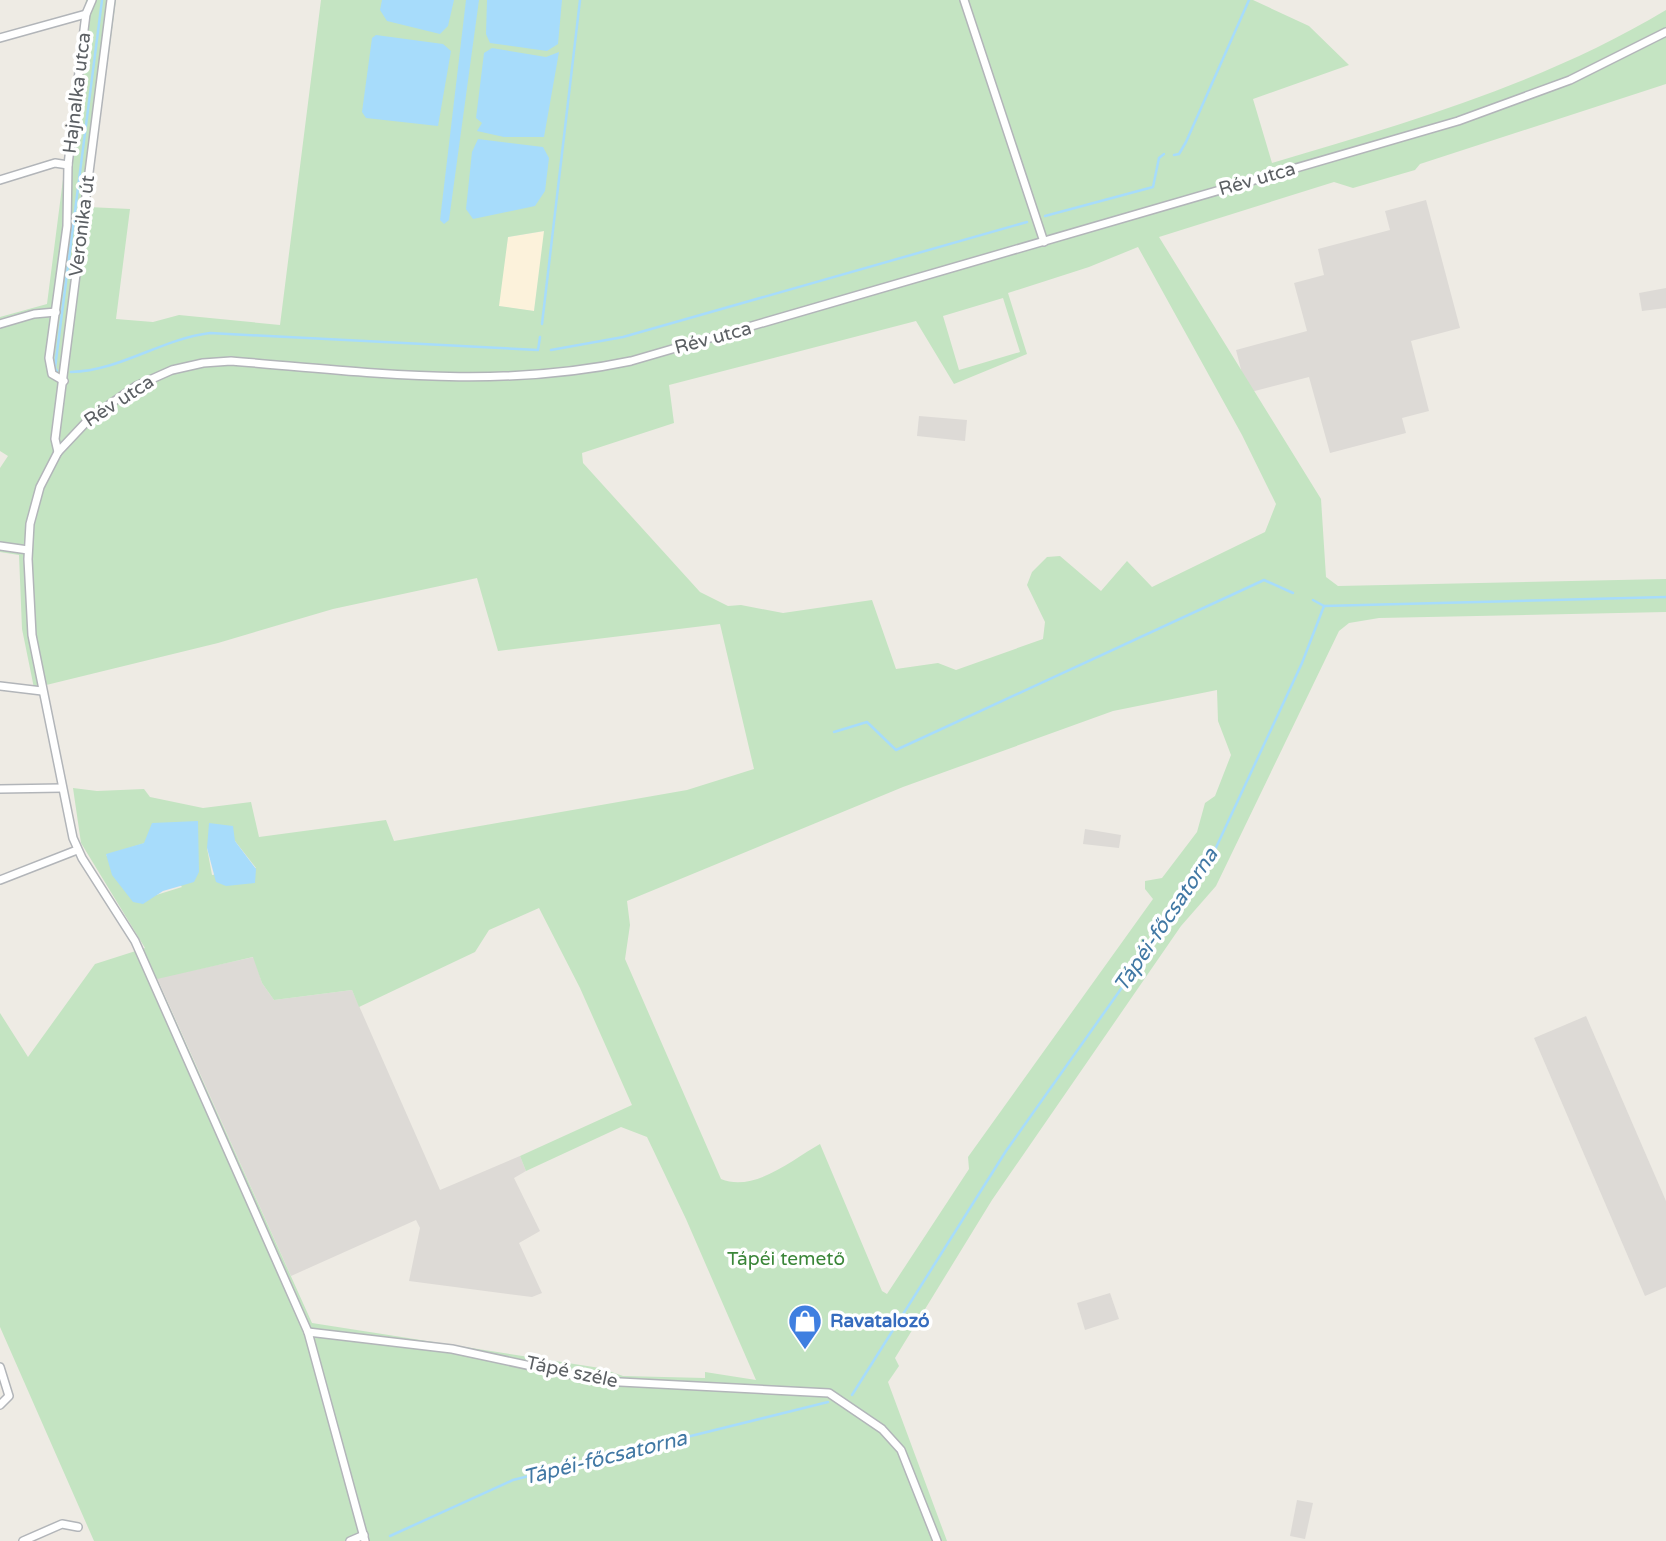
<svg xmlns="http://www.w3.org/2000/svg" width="1666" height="1541" font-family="'Varela Round',sans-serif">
<rect width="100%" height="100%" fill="#eeebe4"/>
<polygon fill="#fcf2db" points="545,231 534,311 498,306 508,237"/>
<g fill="#dddad6">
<polygon points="1426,200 1460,328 1411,341 1429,411 1402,418 1406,433 1330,453 1309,377 1247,393 1236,350 1307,331 1294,283 1324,275 1318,249 1390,230 1385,211"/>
<polygon points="1666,288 1666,308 1642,311 1639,293"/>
<polygon points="919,416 967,420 965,441 917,436"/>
<polygon points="1085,829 1121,835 1119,848 1083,844"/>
<polygon points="254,957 262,983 274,1000 352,990 440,1190 520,1156 526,1171 514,1178 540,1231 519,1243 542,1293 532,1297 409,1281 420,1228 416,1220 291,1276 157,978"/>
<polygon points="1586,1016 1666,1201 1666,1287 1645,1296 1534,1038"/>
<polygon points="1110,1293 1119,1319 1085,1330 1077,1303"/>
<polygon points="1297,1500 1313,1503 1305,1539 1290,1536"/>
</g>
<path fill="#c4e4c2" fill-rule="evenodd" d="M 86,0 L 116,0 L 88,207 L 130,209 L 116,319 L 153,322 L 179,315 L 280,325 L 321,0 L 1253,0 L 1309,26 L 1349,65 L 1253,99 L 1272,163 C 1406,123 1545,83 1666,10 L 1666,84 L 1420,164 L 1415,170 L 1353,188 L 1334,182 L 1159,237 L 1321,499 L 1326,577 L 1338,586 L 1666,579 L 1666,612 L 1379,618 L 1349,623 L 1339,631 L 1216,886 L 1181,926 L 992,1200 L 895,1358 L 899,1366 L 888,1382 L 947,1541 L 94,1541 L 0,1327 L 0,1013 L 28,1057 L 95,964 L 145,948 L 81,843 L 73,788 L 97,791 L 144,789 L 150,797 L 203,808 L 251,802 L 259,837 L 386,820 L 394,841 L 687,790 L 754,769 L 720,624 L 498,651 L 477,578 L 333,609 L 218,643 L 34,688 L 22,629 L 19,555 L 0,552 L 0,468 L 8,456 L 0,451 L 0,317 L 47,304 ZM 544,231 L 534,311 L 499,306 L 508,237 ZM 1138,247 L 1242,435 L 1276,504 L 1265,532 L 1152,587 L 1127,561 L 1101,591 L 1060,556 L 1047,557 L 1032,572 L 1027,585 L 1045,622 L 1043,639 L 956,670 L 938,663 L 896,669 L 872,600 L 783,613 L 741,605 L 728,606 L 700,592 L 583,463 L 582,453 L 674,423 L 669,385 L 916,321 L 954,384 L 1027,354 L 1008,293 L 1089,267 ZM 1003,298 L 1020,352 L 959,370 L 943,316 ZM 1217,690 L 1218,721 L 1231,755 L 1215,796 L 1205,803 L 1197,832 L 1162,878 L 1145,881 L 1145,889 L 1153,899 L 968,1157 L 969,1169 L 887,1294 L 882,1291 L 820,1144 C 793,1159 754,1193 721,1179 L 625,959 L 630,925 L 627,901 L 903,787 L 1113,711 ZM 235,841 L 256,868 L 212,875 L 207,848 ZM 145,843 L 182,887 L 153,896 L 106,855 ZM 539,908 L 580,988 L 632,1105 L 520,1156 L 526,1171 L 621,1127 L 647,1137 L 686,1219 L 756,1380 L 705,1372 L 705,1378 L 623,1376 L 600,1368 L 312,1323 L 157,979 L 253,957 L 262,983 L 274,1000 L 352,990 L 359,1007 L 475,952 L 489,930 Z"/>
<g fill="#a7dcfb">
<polygon points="382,0 454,0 448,26 440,34 387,21 380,10"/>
<polygon points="466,0 479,0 449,220 444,224 440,220"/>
<polygon points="487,0 562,0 558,44 547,51 490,43 486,34"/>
<polygon points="376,35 443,44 451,51 438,126 366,118 362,112 372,38"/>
<polygon points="492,48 546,57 559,52 544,137 504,137 477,131 482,123 476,118 484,53"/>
<polygon points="478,139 543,147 549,158 545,191 535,206 473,219 466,209 472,152"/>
<polygon points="198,821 199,872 194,882 163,891 143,904 133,902 112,875 106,854 144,843 152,823"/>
<polygon points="209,823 233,826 235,841 256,869 255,883 226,886 216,882 207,848"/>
</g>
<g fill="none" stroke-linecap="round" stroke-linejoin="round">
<g stroke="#a7dcfb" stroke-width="2.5">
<polyline points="1174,155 1179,154 1186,142 1249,0"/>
<polyline points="1045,216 1153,187 1159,158 1164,154"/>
<polyline points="542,324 580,0"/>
<polyline points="551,350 623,337 1027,222"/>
<polyline points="57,371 55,368 102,0"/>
<path d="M 71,372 C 120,371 161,339 210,333 L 538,350 L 540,337"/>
<polyline points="1313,600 1324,606 1666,597"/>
<polyline points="834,732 867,722 896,750 1264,580 1293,593"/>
<polyline points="852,1395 1006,1151 1206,869 1302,663 1324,606"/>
<polyline points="390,1536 513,1480 828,1402"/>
</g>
<g stroke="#b2b5b9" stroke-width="10">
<g id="minor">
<polyline points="964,0 1044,242"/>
<polyline points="0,38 86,14"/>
<polyline points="0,180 55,163 68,165"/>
<polyline points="0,324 34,314 56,312"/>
<polyline points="64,381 52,374 49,358 67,226 68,165 83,38 86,14 92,0"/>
<polyline points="58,452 55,439 111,0"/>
<polyline points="0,546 28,550"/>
<polyline points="0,686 42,691"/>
<polyline points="0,789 62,788"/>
<polyline points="0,880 77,850"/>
<polyline points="308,1332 452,1349 601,1381 829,1393 882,1429 901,1450 937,1541"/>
<polyline points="0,1367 9,1396 0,1405"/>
<polyline points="23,1541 62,1524 78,1527"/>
<polyline points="350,1541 364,1535"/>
<path d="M 365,1541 L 308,1332 L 135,941 L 82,858 L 73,838 L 32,635 L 28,559 L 30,524 L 40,487 L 58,452 L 90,418 L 136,386 L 172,370 L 203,363 L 231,361 C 368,372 494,390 631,361 L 1458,121 L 1570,80 L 1666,32"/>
</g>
</g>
<use href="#minor" stroke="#fff" stroke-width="7"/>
</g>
<defs>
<g id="shop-pin" transform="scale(1.75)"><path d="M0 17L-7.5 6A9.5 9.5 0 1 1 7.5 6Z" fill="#3f7fe0" stroke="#fff"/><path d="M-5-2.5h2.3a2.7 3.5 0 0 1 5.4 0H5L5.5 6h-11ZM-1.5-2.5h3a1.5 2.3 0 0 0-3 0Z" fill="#fff"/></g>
</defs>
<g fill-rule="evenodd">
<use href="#shop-pin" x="805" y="1321"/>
</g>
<g text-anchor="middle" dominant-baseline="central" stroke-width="7" stroke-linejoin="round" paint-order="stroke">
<g font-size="19" fill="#5c6064" stroke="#fff">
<text transform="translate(77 93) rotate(-83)">Hajnalka utca</text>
<text transform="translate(1257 179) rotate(-16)">Rév utca</text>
<text transform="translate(82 226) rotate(-83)">Veronika út</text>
<text transform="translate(713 338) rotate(-15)">Rév utca</text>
<text transform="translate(119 401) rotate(-33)">Rév utca</text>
<text transform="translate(572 1372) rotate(12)">Tápé széle</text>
</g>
<g font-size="19" fill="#3b8639" stroke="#fff">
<text x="786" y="1259">Tápéi temető</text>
</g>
<g font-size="19" font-weight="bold" fill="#366cbe" stroke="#fff" text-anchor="start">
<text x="830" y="1321">Ravatalozó</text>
</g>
<g font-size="21" font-style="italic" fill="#4178a4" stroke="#fff">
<text transform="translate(1166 920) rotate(-56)">Tápéi-főcsatorna</text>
<text transform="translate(605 1458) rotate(-14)">Tápéi-főcsatorna</text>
</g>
</g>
</svg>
